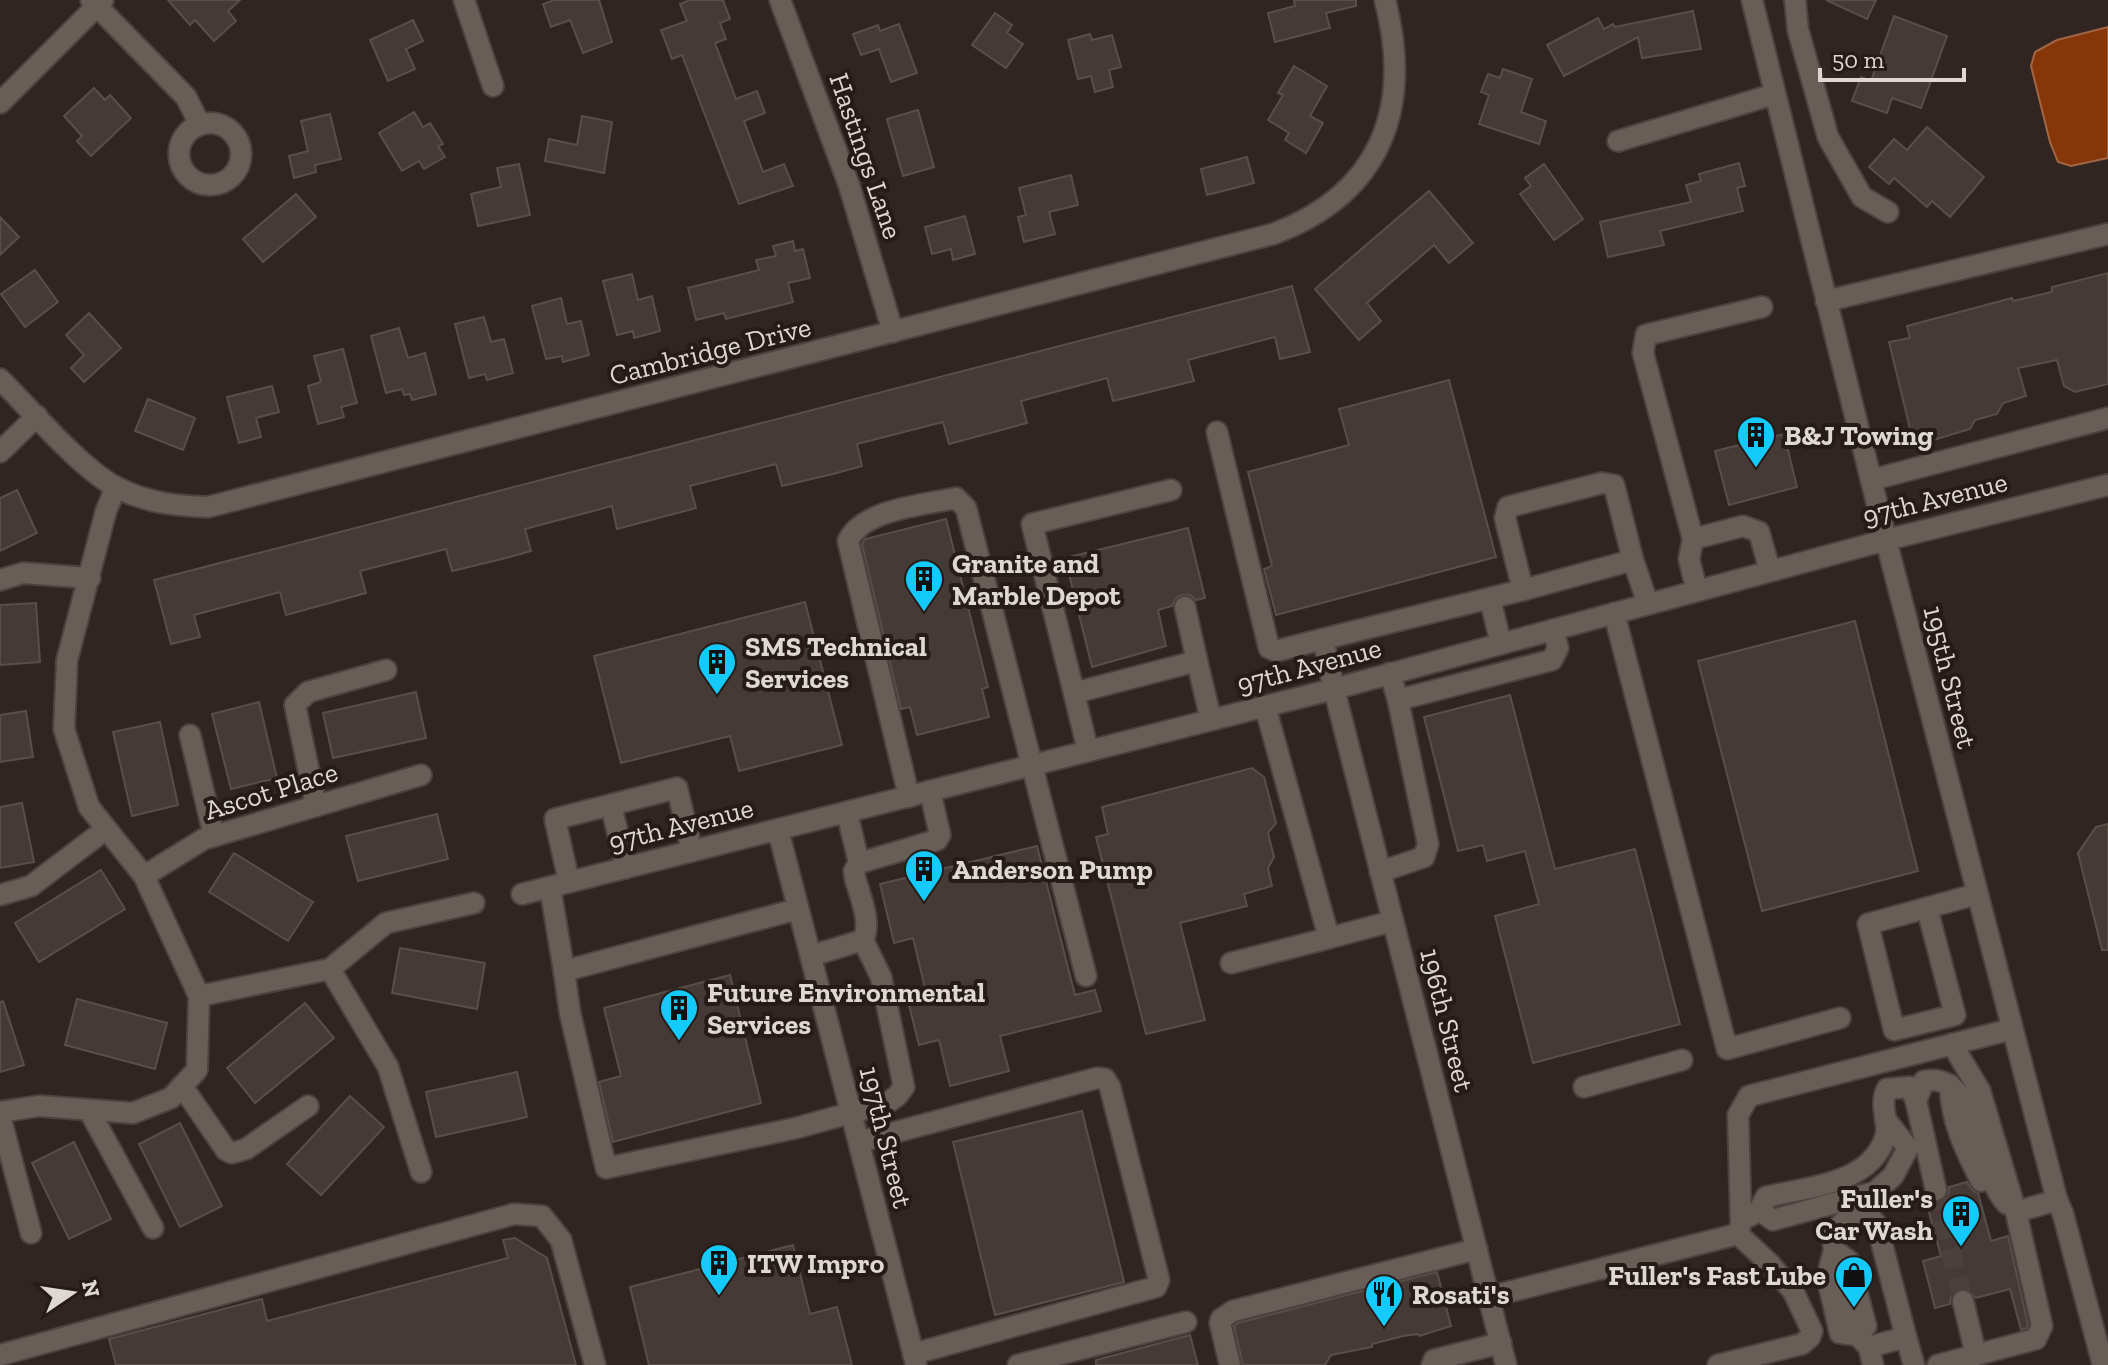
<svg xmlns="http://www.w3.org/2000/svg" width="2108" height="1365" font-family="'Zilla Slab',serif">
<rect width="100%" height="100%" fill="#302521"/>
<polygon fill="#873609" stroke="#a16646" stroke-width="2" points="2108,27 2108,158 2071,166 2058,162 2050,142 2031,66 2035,52 2057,40"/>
<g fill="#463a36" stroke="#5a4e49" stroke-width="2">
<polygon points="168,0 240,0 228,11 236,21 214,41 195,20 190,25"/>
<polygon points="554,0 599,0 612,42 583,53 570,20 551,27 543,4"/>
<polygon points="690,0 723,0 730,19 720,23 726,39 715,43 736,99 757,91 765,113 744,121 763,172 784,164 793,186 739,204 682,55 672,59 661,30 687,21 680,4"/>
<polygon points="1294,0 1356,0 1356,6 1326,13 1330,28 1275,42 1268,13 1295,6"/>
<polygon points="1826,0 1876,0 1867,19"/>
<polygon points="1693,11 1701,49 1642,58 1638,37 1564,76 1547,45 1598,18 1604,29 1613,24 1615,27"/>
<polygon points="995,13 1012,25 1007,33 1023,44 1006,68 972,45"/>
<polygon points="1894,16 1947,36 1921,108 1892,98 1887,113 1852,101 1861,77 1871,81"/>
<polygon points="413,20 423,41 406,49 415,69 388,81 370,40"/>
<polygon points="899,24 917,73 891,82 879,49 861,55 853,34 878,25 880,31"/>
<polygon points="1090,34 1092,40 1112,35 1121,67 1109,70 1113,87 1095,92 1091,76 1078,79 1068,40"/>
<polygon points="1294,66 1327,86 1310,116 1323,123 1306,153 1285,140 1289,133 1268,120 1283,95 1278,93"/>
<polygon points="1503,69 1532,79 1521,112 1546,121 1539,144 1479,124 1489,95 1481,92 1488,74 1500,78"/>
<polygon points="94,88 105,100 110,95 131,118 91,156 77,141 82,136 64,116"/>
<polygon points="918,110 934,167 903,176 887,119"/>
<polygon points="414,112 423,127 430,123 443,144 438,146 445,157 424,169 419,161 402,171 379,133"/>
<polygon points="330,114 341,159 315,165 316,172 294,178 289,156 308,151 301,121"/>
<polygon points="582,116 612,122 604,173 545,161 549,139 577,145"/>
<polygon points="1927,127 1984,177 1950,217 1932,201 1927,207 1894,178 1889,184 1869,167 1894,139 1907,150"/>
<polygon points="1247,157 1254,183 1207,195 1201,169"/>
<polygon points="1739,163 1745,186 1737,188 1743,211 1660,231 1664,245 1608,257 1600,222 1691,202 1686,185 1701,181 1699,174"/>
<polygon points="519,164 530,215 478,226 471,194 501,187 497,168"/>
<polygon points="1544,164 1583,219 1554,240 1520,194 1531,186 1525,178"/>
<polygon points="1071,175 1078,205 1049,212 1055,234 1024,242 1018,217 1026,215 1019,188"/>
<polygon points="1429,191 1473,243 1449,263 1434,245 1367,303 1381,321 1359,340 1315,289"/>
<polygon points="296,194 316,217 263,262 243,239"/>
<polygon points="965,216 975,254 953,260 951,249 932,254 925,227"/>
<polygon points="0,217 19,237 0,255"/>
<polygon points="793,241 795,251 803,249 810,278 788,283 793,302 726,319 724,313 696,320 688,288 759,270 756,260 776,256 773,246"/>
<polygon points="35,270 58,302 25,327 1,294"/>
<polygon points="2108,273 2108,384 2075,392 2064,386 2057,360 2018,368 2026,396 2003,403 1997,414 1975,420 1970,429 1924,443 1912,437 1889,342 1910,338 1907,326 2012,298 2013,301 2052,292 2052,287"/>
<polygon points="632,274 638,300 652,296 660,331 634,338 633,331 617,335 603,281"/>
<polygon points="1292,286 1310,352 1280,359 1275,337 1188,360 1194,381 1113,401 1107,378 1021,401 1027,423 949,444 943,422 857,444 862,466 833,474 782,486 776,464 690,486 696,508 647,521 617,529 612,506 525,529 531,551 502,559 452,571 446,549 360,571 366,593 286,615 280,592 194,615 200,637 171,644 154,580"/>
<polygon points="561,298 567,324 581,321 589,355 563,362 562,356 546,359 532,306"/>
<polygon points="89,313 121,348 84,382 71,368 84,355 66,335"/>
<polygon points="484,317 491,342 504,339 513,373 487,380 485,374 469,378 455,324"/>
<polygon points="399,328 408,358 425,353 436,394 412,400 410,394 404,395 402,389 386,393 371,336"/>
<polygon points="343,349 357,403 341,407 344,417 318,424 308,386 321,382 314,356"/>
<polygon points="1449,380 1496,557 1276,615 1264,569 1272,566 1248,472 1349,445 1339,409"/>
<polygon points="272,386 279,412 256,418 261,437 239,443 227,397"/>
<polygon points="148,399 195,418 183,450 135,431"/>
<polygon points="1784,434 1797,487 1729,505 1715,451"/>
<polygon points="17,490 37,533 0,551 0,498"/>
<polygon points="946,519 988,687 982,689 989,717 917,735 910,707 901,709 862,544 865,539"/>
<polygon points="1188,528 1205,598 1196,600 1190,595 1181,595 1176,598 1172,606 1158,610 1166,646 1092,667 1065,558"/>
<polygon points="805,602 842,745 739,771 730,736 621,763 594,656"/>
<polygon points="36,603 40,662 0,665 0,605"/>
<polygon points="1855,621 1918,871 1762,911 1698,661"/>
<polygon points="416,692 426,738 333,758 323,713"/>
<polygon points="1510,695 1555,869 1635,849 1680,1024 1533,1063 1495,916 1539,904 1525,851 1487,861 1483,845 1458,851 1424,717"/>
<polygon points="259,702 277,778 231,789 212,714"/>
<polygon points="26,711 33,757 0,762 0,715"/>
<polygon points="160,722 178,805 132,816 113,732"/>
<polygon points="1252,768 1264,777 1276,823 1268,833 1274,857 1268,868 1272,886 1244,894 1247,906 1180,923 1205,1020 1146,1034 1096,837 1108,834 1102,807"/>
<polygon points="22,803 34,862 0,868 0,807"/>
<polygon points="437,814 448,859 358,881 346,836"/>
<polygon points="2108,824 2108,950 2102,950 2078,853 2096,827"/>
<polygon points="1037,846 1075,995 1095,990 1101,1011 1000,1036 1009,1071 950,1086 939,1040 919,1045 906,993 925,988 913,938 894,943 880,884"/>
<polygon points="234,853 313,902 288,941 209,892"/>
<polygon points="101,870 125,909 39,962 15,923"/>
<polygon points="400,948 485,963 477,1009 392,993"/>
<polygon points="730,975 761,1103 613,1142 599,1082 621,1076 604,1008"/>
<polygon points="77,999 167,1023 155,1069 65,1045"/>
<polygon points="3,1001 24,1065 0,1072 0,1002"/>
<polygon points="305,1003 334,1038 255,1103 227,1068"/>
<polygon points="517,1072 527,1117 436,1137 426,1092"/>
<polygon points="350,1096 384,1127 321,1195 287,1164"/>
<polygon points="1082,1111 1124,1282 995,1315 953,1142"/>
<polygon points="180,1123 222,1206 180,1227 139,1144"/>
<polygon points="74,1142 111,1219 69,1239 32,1163"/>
<polygon points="1967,1182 1973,1191 1978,1193 1991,1241 2008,1236 2028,1325 2027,1328 2021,1330 2010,1289 1976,1298 1967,1289 1959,1289 1951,1297 1950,1304 1935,1308 1923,1261 1941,1256 1924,1194 1931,1202 1940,1202 1948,1195 1949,1187"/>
<polygon points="515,1238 547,1258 576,1365 116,1365 109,1339 262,1299 267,1321 508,1258 503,1240"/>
<polygon points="793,1245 810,1314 837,1307 852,1365 649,1365 630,1287"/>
<polygon points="1437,1272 1451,1326 1419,1336 1418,1334 1403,1336 1372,1344 1372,1347 1331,1355 1325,1365 1243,1365 1234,1326 1238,1323"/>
<polygon points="1190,1335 1198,1365 1096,1365 1096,1360"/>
</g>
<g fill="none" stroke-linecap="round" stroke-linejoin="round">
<polyline stroke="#4a403c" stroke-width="20" stroke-dasharray="20 10" stroke-linecap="butt" points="1936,1190 1963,1301"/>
<g stroke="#4c423f" stroke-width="24">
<g id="minor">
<polyline points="91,0 186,97 200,125"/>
<polyline points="464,0 493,86"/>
<polyline points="780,0 849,185 893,332"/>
<polyline points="1752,0 1886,540 2057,1200 2063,1214 2103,1365"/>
<polyline points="1795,0 1798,30 1828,137 1862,197 1888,212"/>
<polyline points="0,103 103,0"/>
<circle cx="210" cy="154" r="31"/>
<polyline points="1618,141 1775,94"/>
<polyline points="1826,301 2108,234"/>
<path d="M 0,379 C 30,409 83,471 118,488 C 147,503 177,506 208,507 L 1273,234 C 1381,194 1413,108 1385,0"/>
<polyline points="1217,432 1269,648 1276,651 1323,639 1334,689 1506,1365"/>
<polyline points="0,452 37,416"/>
<polyline points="1871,480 2108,418"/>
<polyline points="1693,539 1643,353 1646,335 1762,307"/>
<polyline points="0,580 23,573 90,578"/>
<polyline points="1523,590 1633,560"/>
<polyline points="1697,591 1689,559 1693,539 1743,526 1759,532 1770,571"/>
<polyline points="1490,599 1501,644"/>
<polyline points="1185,607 1197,661"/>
<polyline points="1614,613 1727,1049 1840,1018"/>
<polyline points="1323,639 1523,590 1505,518 1508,507 1602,483 1614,485 1633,560 1648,604"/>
<polyline points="1074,693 1032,524 1171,490"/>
<polyline points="1398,700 1552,660 1558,648 1553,630"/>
<polyline points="1265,706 1329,938 1393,921"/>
<polyline points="190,735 214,836"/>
<polyline points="1088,751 1074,693 1197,661 1211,720"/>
<path d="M 909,797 L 848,541 C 863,509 924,505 956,498 L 966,508 L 1086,976"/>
<polyline points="611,805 626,868"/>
<polyline points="316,806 295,705 308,692 386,670"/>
<polyline points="847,813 859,863"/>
<polyline points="778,830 916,1364"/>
<polyline points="1380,872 1424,857 1428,844 1398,700 1390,673"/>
<polyline points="144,876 204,839 421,775"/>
<polyline points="569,882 555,819 677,788 692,851"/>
<polyline points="550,887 564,971 798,909"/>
<polyline points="522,894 1334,689 1886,540 2108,485"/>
<polyline points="0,895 31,886 106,829"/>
<polyline points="1927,908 1955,1015 1894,1030 1868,924 1977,894"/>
<path d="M 811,956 L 863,940 C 872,923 860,896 855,878 L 854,871 L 859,863 L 937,840 L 940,835 L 930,791"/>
<polyline points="1231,963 1329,938"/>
<polyline points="330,969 386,923 474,903"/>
<polyline points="564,971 570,1013 606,1168 796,1128 887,1103 897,1096 904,1087 881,977 863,940"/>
<polyline points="199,996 330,969 388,1067 421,1172"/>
<path d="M 1950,1085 C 1951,1121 1965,1149 1981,1181"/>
<polyline points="182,1086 226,1150 232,1153 246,1149 308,1106"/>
<polyline points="1584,1087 1682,1060"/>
<path d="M 1916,1101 L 1924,1081 C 1980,1070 1976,1173 2007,1204"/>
<polyline points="89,1110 153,1228"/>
<polyline points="0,1112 39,1106 133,1113 171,1098 197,1070 199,996 144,876 89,807 64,729 67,660 106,511 116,487"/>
<polyline points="0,1116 31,1233"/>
<polyline points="859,1142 1097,1078 1105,1079 1110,1087 1159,1280 1156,1287 913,1354"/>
<path d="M 1759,1210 L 1766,1197 C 1807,1187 1869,1185 1885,1138 C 1891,1122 1878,1107 1887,1089 L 1910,1087 L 1916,1101 L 1936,1190"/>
<polyline points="2016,1212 2057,1200"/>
<polyline points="1750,1216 1759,1210 1773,1220 1875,1192 1893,1176 1908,1148 1885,1119"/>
<polygon points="1834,1250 1857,1335 1840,1333 1827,1277"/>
<polyline points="1489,1297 1738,1234 1741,1223 1738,1115 1749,1096 2012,1029"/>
<polyline points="1963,1301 1976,1355"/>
<polyline points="1869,1347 1906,1337 1914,1365"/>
<polyline points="0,1355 514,1214 542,1216 561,1240 595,1365"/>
<polyline points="1018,1365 1186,1322"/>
<polyline points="1230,1365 1220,1323 1221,1319 1233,1311 1477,1249"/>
<polyline points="1432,1365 1434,1360 1501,1343"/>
<polyline points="1718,1365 1802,1344 1810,1337 1812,1331 1793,1291 1770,1264 1738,1234"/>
<path d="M 1873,1365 L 1869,1347 L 1857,1335 L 1866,1326 L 1849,1261 L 1834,1250 L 1832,1235 C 1842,1221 1851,1213 1868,1214 L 1877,1225 L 1906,1337"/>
<polyline points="1938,1365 2036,1339 2042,1326 2016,1212 1980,1091 1952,1044"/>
</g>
</g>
<use href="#minor" stroke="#695d58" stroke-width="20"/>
</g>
<defs>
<g id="building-pin" transform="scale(2)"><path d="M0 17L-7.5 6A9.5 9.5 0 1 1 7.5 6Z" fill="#14cafb" stroke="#261c17"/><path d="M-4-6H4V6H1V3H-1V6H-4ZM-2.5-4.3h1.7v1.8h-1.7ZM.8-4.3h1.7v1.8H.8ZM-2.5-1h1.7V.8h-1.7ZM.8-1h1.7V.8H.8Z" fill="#111"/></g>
<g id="shop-pin" transform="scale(2)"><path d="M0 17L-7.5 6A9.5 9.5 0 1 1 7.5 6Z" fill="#14cafb" stroke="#261c17"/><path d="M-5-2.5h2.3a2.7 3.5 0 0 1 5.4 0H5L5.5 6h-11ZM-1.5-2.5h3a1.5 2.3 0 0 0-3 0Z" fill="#111"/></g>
<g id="restaurant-pin" transform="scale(2)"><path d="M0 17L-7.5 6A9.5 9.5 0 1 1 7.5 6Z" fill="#14cafb" stroke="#261c17"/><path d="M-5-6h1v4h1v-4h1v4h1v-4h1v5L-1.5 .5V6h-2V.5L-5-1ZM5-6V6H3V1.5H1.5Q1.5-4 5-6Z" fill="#111"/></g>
</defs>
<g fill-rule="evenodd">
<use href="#building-pin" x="1756" y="435"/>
<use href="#building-pin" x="924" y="579"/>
<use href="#building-pin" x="717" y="662"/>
<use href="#building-pin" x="924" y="869"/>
<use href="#building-pin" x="679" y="1008"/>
<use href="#building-pin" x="1961" y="1214"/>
<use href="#building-pin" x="719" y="1263"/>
<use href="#shop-pin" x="1854" y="1275"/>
<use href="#restaurant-pin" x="1384" y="1294"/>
</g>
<g text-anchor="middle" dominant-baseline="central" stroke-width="8" stroke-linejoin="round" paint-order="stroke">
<g font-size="28" fill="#dfd7d4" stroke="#261c17">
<text transform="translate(866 156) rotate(71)">Hastings Lane</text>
<text transform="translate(710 351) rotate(-14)">Cambridge Drive</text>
<text transform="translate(1935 499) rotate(-14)">97th Avenue</text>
<text transform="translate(1309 666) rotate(-15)">97th Avenue</text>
<text transform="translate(1950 677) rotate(76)">195th Street</text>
<text transform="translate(271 791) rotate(-17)">Ascot Place</text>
<text transform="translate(681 825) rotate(-14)">97th Avenue</text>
<text transform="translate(1447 1020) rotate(76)">196th Street</text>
<text transform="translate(886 1137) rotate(76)">197th Street</text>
</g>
<g font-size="28" font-weight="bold" fill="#dfd7d4" stroke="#261c17" text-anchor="start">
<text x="1784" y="435">B&amp;J Towing</text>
<text x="952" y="563">Granite and<tspan x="952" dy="32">Marble Depot</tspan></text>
<text x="745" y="646">SMS Technical<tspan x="745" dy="32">Services</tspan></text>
<text x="952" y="869">Anderson Pump</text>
<text x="707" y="992">Future Environmental<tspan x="707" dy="32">Services</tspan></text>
<text x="1933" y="1198" text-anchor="end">Fuller's<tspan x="1933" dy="32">Car Wash</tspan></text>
<text x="747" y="1263">ITW Impro</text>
<text x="1826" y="1275" text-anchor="end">Fuller's Fast Lube</text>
<text x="1412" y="1294">Rosati's</text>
</g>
</g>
<g transform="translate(72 1293) rotate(77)" stroke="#261c17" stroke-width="6" paint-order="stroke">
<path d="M0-6L14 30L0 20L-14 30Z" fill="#dfd7d4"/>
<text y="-12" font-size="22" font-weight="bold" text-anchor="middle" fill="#dfd7d4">N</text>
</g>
<path d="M1820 68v12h144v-12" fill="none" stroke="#dfd7d4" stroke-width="4"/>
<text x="1832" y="68" font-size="24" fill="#dfd7d4" stroke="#261c17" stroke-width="6" paint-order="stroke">50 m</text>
</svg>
